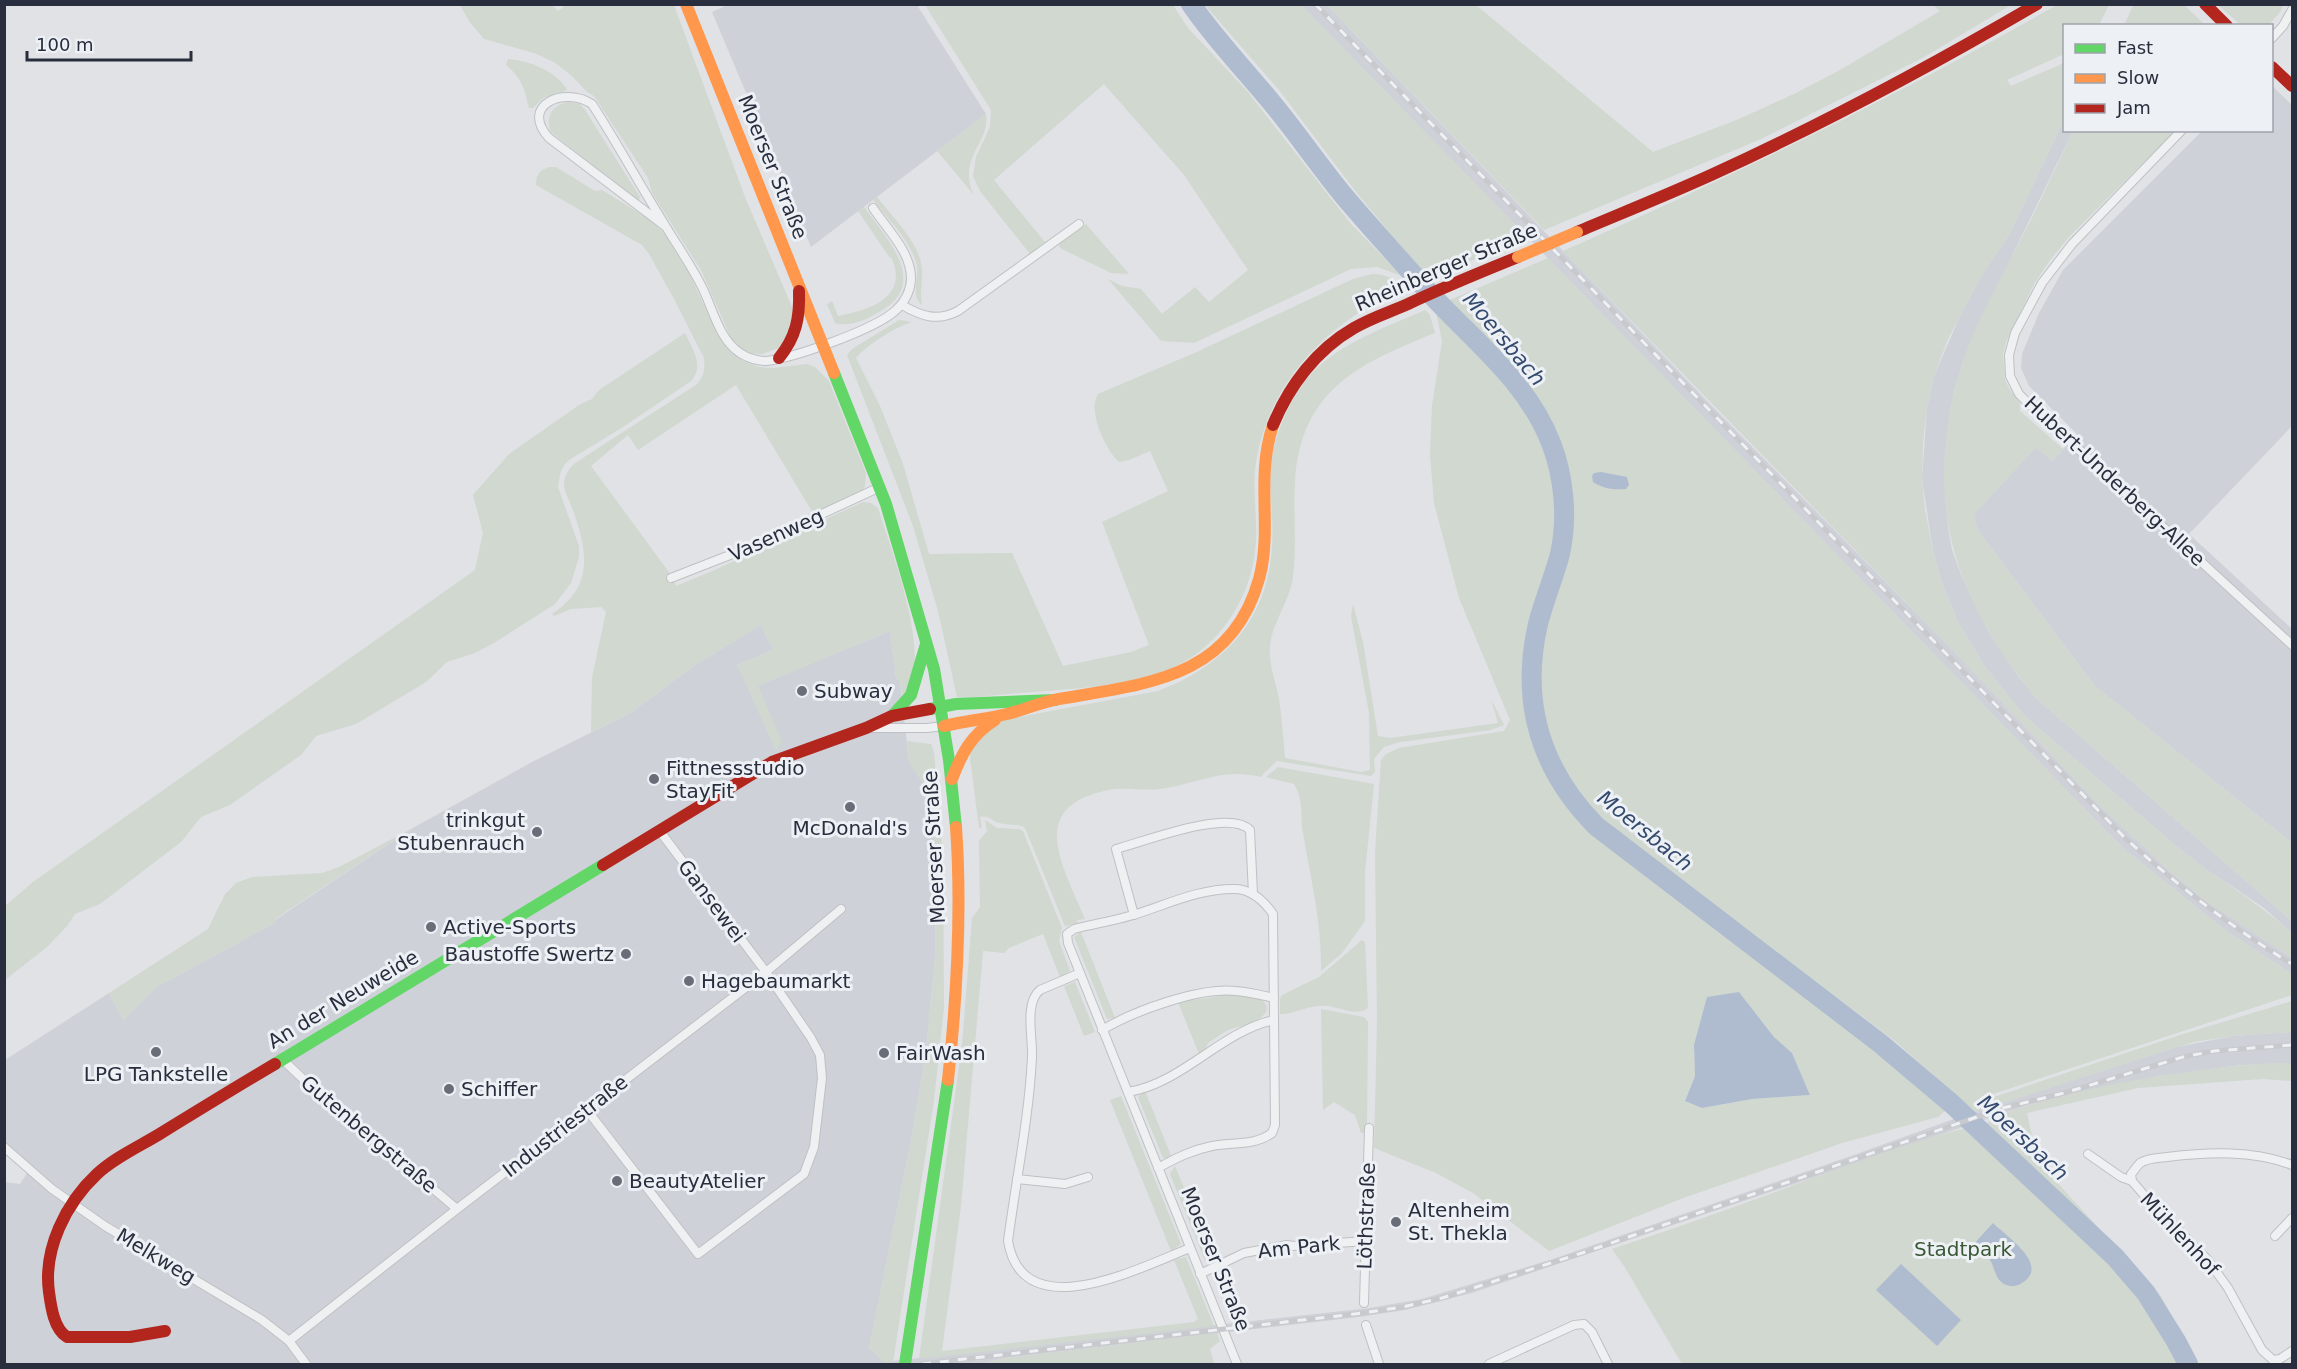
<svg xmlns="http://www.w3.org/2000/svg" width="2297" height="1369" font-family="'DejaVu Sans',sans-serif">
<rect width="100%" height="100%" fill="#e0e2e5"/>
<g fill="#ced1d8">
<polygon points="730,4 917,5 986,114 811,247 712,12"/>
<polygon points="1301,5 1327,5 1710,404 1941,638 2097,803 2166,868 2203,899 2292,958 2292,974 2225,930 2125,850"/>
<polygon points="2272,86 2292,105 2292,426 2189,534 2292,629 2292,843 2095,686 1977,529 1974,514 2036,447 2052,461 2077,434 2029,386 2021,368 2022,354 2039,313 2063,270 2202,131 2272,130"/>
<polygon points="2064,120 2064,130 2073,131 1976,330 1963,362 1954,392 1949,418 1944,479 1948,527 1952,550 1962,577 1988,631 2018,676 2037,699 2292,921 2292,933 2264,908 2206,869 2181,850 2026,717 1985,667 1958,622 1943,586 1933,551 1922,479 1927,408 1934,376 1960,316 1982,275 2010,233"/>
<polygon points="761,625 773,650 737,665 781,740 757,686 890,631 896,677 900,682 909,762 930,793 936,857 935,958 926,1050 913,1130 869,1348 884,1362 1369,1308 1422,1299 1553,1259 1848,1157 1954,1119 2172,1048 2233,1036 2292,1032 2292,1063 2241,1065 2159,1076 2028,1105 1472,1293 1405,1310 1359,1317 1005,1358 980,1364 5,1364 5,1182 20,1184 29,1170 5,1146 5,1060 109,993 123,1020 155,988 276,922 275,920 411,829 534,761 632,712 695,665"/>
</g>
<g fill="#d0d8d0" fill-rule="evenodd">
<polygon points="2134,4 2184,5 2205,25 2124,25"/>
<polygon points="460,5 552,5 558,11 566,5 674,5 745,197 795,314 795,323 782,347 762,354 751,353 741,349 731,338 701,270 652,193 648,178 594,96 587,92 572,76 554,62 534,53 484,39 469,21"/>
<polygon points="925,5 1173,5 1188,28 1247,91 1351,224 1402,276 1377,267 1351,269 1194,343 1161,341 1108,279 1122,286 1141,289 1162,314 1195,287 1209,302 1248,270 1184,175 1104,84 994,180 1045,242 1030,254 980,191 973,176 976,157 990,127 991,110"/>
<polygon points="1205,5 1301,5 1528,237 1425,280 1421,276 1419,268 1356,192 1279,90"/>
<polygon points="1327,5 1476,5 1653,152 1739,119 1796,93 1840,70 1940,11 1933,5 2011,5 1926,56 1761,139 1544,230"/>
<path d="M 2057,5 L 2109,5 L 2099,25 L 2064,26 L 2064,54 L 2007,80 L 2011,86 L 2064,63 L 2064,120 L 2010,233 L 1982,275 L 1948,339 L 1934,376 L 1927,408 L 1923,443 L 1922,479 L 1925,510 L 1933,551 L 1943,586 L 1958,622 L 1985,667 L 2026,717 L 2181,850 C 2218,879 2257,902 2292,933 L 2292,958 L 2203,899 L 2166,868 L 2097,803 L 1941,638 L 1563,251 C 1732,177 1897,96 2057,5 Z"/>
<polygon points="2218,5 2283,5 2280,12 2268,26 2241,25"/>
<path d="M 508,59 C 530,61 554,70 567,89 L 565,91 L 543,98 L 533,108 L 529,108 C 525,90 522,78 506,65 Z"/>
<path d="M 568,102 L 580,104 L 585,110 L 640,197 L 639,200 L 636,200 L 551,132 C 545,117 552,105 568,102 Z"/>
<path d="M 986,114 C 990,144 957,157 974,195 L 937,151 Z"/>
<path d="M 2073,131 L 2175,131 L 2070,236 L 2050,260 L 2034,284 L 2006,342 L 2003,354 L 2005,380 L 2010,390 L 2020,403 L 2020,411 L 2063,449 L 2052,461 L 2036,447 L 1975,514 L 1977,529 L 2095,686 L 2292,843 L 2292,921 L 2037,699 C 1951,597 1921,494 1962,365 C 1975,322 2000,281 2020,241 C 2039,205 2056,167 2073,131 Z"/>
<path d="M 550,167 L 556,167 L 595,191 L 602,190 L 649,219 L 664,233 L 690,275 L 717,333 L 730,352 L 745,362 L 759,367 L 774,368 L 807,364 L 815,367 L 829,381 L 866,473 L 865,486 L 861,494 L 813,513 L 736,385 L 638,450 L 628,435 L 591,466 L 671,575 L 676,586 L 717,569 L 863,502 L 871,503 L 878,508 C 892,552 920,626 914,672 C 913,679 909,687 906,694 L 902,695 L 900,682 L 896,677 L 890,631 L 758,686 L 782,741 L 776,751 L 737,665 L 773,650 L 761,625 L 695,665 L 632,712 L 591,732 L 592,678 L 606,612 L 601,607 L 571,609 L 554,616 L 552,614 C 595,586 587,551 573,510 C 570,502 564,492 564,483 C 565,475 569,468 575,463 L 696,385 C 704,377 705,369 704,358 L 674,299 L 649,254 L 642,245 L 536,185 C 536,175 540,169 550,167 Z"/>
<path d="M 877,197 C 891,215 917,241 921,263 C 924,278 919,291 922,305 C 909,295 921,276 916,262 C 909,239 888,219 873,200 Z"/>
<path d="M 864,207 C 887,239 931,284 879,312 C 866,320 850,327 835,323 L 827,304 L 832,301 L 838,316 C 870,310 910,297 891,257 L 890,258 L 858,211 Z"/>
<polygon points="1086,224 1129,274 1111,273 1060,248 1059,243"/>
<path d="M 1548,258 L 2125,850 L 2225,930 L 2292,974 L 2292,995 L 1987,1096 L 1988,1099 L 2180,1035 L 2292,1001 L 2292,1032 L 2233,1036 L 2194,1042 L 1975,1112 L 1896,1042 L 1613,828 C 1598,815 1584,802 1573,785 C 1538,735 1532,668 1550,610 C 1556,592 1565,574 1570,555 C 1575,532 1574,492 1569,469 C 1554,406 1508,362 1466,316 L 1454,311 L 1445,302 Z"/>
<path d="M 1372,274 C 1385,274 1396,279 1406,288 C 1331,319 1269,380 1256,462 C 1252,488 1257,513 1256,539 C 1254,598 1216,655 1159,673 C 1134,681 1109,685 1083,688 C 1058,690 1032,692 1007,694 C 991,695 973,699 957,697 L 938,611 L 913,526 L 847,355 L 852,349 L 899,320 L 912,322 C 899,325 865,346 856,358 L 880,406 L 903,464 L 929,554 L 1012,553 L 1063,666 L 1131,652 L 1149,645 L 1102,522 L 1168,491 L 1150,451 L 1129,460 L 1119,462 C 1106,450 1087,411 1098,394 L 1199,351 L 1353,279 Z"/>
<path d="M 1425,310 L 1430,315 L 1435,333 C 1360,363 1301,389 1295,481 C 1293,513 1297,544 1293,576 C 1290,601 1273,621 1270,645 C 1268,663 1276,682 1279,699 C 1282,718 1283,738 1285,758 L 1361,772 L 1370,770 L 1369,713 L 1351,616 L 1353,604 L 1363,642 L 1378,736 L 1390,738 L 1498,723 L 1491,699 L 1504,725 L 1491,730 L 1400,742 L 1384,747 L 1374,759 L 1375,772 L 1371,776 L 1277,761 L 1263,774 L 1262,777 C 1221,767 1198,784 1159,789 C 1143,791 1126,787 1109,790 C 1025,806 1063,866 1085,919 L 1077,920 L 1078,923 L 1065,926 L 1025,828 C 1017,823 1008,826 999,823 C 991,821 989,815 980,817 L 982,828 L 979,828 L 969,750 L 972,742 L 1002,720 L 1158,691 C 1224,666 1268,620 1272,547 C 1274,521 1269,495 1271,469 C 1272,438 1292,393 1314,371 C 1344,341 1387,327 1425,310 Z"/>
<path d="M 1436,312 C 1479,355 1533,400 1549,462 C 1557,493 1558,530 1549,561 C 1545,576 1539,590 1535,604 C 1512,692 1523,759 1584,828 L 1948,1108 L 1938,1117 L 1842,1143 L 1686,1197 L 1549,1251 L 1473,1193 L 1436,1173 L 1374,1148 L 1377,1022 L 1375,852 L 1381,760 L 1386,754 L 1399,748 L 1504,731 L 1510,720 L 1459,598 L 1434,503 L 1430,455 L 1432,406 L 1442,341 ZM 1739,992 L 1774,1037 L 1792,1053 L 1810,1095 L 1752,1099 L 1702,1108 L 1685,1101 L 1695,1076 L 1694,1045 Z"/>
<path d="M 685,333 C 692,349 705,365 691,381 L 623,427 L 569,460 L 564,465 L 560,474 L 558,487 L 579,546 L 579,557 L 571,583 L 555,604 L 494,643 L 475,653 L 447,662 L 426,682 L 356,724 L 316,736 L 301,755 L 230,805 L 201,817 L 181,842 L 100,904 L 75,914 L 67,926 L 47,947 L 5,980 L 5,906 L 33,882 L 475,570 L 483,533 L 473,495 L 509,454 L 579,405 L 592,399 L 599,390 Z"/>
<polygon points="907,741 931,744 934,752 943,860 944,1007 934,1101 893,1362 884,1362 869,1348 913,1130 926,1050 935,958 936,857 930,793 909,762"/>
<path d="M 1278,767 L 1374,784 L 1365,872 L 1365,921 L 1342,953 L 1321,971 C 1322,923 1311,880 1303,833 C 1300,816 1304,800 1294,784 L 1266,777 Z"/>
<polygon points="985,820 997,828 1019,829 1023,831 1062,928 1059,941 1070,971 1060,977 1043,934 1009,948 1004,953 983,951 961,1206 942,1351 1194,1322 1198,1319 1174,1260 1186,1257 1214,1326 919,1359 962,1045 972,918 980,907 979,841 987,831"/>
<polygon points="411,829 275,919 276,922 155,988 123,1020 109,993 208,929 225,894 236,883 252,877 322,873 339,867"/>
<polygon points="1081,932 1115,1018 1107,1019 1074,937"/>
<path d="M 1362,940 L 1365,942 L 1368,1008 C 1357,1017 1339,1007 1327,1006 C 1310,1004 1296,1014 1280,1014 L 1280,999 L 1282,995 L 1319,977 Z"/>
<polygon points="1075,982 1095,1032 1084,1036 1064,986"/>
<path d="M 1227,993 C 1241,995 1265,992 1267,1010 C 1260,1023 1246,1025 1234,1028 C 1225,1030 1215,1039 1208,1043 L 1205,1049 L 1199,1054 L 1178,1002 L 1186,999 C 1192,1001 1221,997 1227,993 Z"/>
<polygon points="1321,1009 1364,1017 1368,1022 1367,1128 1363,1133 1361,1133 1355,1115 1334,1102 1323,1110"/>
<path d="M 2270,1063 L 2292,1063 L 2292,1081 L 2263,1079 L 2138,1088 L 2027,1113 L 2035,1150 L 2030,1153 L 2161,1296 L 2197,1364 L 1682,1364 L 1624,1266 L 1612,1249 C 1648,1237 1684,1225 1720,1212 C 1809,1181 1897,1143 1990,1122 L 1988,1119 C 2075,1087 2178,1070 2270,1063 Z"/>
<polygon points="1145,1091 1172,1158 1163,1158 1138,1097"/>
<polygon points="1121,1096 1181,1244 1171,1251 1110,1100"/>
<polygon points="1175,1166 1214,1261 1205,1261 1170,1174"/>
<polygon points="1217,1333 1220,1341 1210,1349 1214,1364 980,1364 1005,1358"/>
</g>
<g fill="#afbccf">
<path d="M 1601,472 L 1627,477 L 1629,485 L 1626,489 C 1614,490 1604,489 1593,482 L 1592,476 L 1594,473 Z"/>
<polygon points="1739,992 1774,1037 1792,1053 1810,1095 1752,1099 1702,1108 1685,1101 1695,1076 1694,1045 1707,997"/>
<path d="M 1993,1223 C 2006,1236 2051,1265 2022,1283 C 2016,1287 2010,1287 2004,1284 C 1995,1279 1995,1268 1990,1260 C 1986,1253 1979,1250 1972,1246 Z"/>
<polygon points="1901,1264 1961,1320 1937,1346 1876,1290"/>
</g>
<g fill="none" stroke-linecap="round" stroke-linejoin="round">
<path stroke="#afbccf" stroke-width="20" d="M 1191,4 C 1215,39 1245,70 1272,103 C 1297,133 1319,166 1344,196 C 1370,227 1398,257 1425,288 C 1469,337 1527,380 1551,443 C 1564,476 1568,518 1560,554 C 1554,577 1544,600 1538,624 C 1520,702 1540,769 1596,826 L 1881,1044 L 1952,1104 L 2115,1257 L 2146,1293 L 2176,1341 L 2188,1364"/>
<g stroke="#bec0c3" stroke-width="10">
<g id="street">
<polyline points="2272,38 2283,26 2292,10"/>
<polyline points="2182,130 2072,244 2042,283 2015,333 2009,355 2010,376 2019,394 2030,405 2292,645"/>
<path d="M 665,226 L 549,138 C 519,105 564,86 592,104 C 616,141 637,180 660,217 C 674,241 690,263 702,287 C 713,309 719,339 740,353 C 747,358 758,361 766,361 C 794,358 876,329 896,310 C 905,302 911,290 911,278 C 911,252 887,229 873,208"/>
<path d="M 902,305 C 921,316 937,322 958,311 L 1079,224"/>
<polyline points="671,578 753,546 880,487"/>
<polyline points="870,728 927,728 944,726"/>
<path d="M 1134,915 L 1116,849 C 1143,842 1229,808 1250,830 L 1253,894"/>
<path d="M 1080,973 L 1040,990 C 1024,1003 1033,1038 1032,1057 C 1029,1118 1016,1180 1008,1241 C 1023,1329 1141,1267 1190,1248"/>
<path d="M 1102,1030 C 1134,1011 1199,987 1236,991 C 1249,992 1261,995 1274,998"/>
<polyline points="281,1058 303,1079 457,1209"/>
<path d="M 1128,1092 C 1183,1083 1220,1032 1274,1020"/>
<polyline points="587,1110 698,1254 804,1174 814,1147 822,1078 820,1055 811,1038 766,972 659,830"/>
<polyline points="4,1147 52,1189 105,1226 262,1320 289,1341 306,1364"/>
<polyline points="2088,1154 2121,1177 2132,1181"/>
<path d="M 2292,1165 C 2253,1150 2209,1152 2167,1157 C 2159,1158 2148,1158 2140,1163 C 2137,1166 2134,1171 2131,1174 L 2132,1181 L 2144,1195 L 2207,1259 L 2228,1288 L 2262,1350 L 2273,1360 L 2280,1359 L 2292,1351"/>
<path d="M 1158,1168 C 1176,1158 1192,1150 1212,1146 C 1232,1142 1255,1146 1272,1133 L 1275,1125 L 1273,914 C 1264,901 1253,890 1236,889 C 1200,888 1166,905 1133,915 C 1114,921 1093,924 1074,929 L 1067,934 L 1068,943 L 1237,1364"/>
<polyline points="1017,1179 1065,1184 1088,1177"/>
<polyline points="2275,1236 2292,1218"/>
<polyline points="1200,1274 1244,1253 1287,1245 1294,1246 1366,1241"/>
<polyline points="1364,1303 1369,1128"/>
<polyline points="1366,1325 1379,1364"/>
<polyline points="289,1341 457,1209 766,972 841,909"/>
<polyline points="1489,1364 1574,1325 1584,1324 1592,1332 1608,1364"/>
</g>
</g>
<use href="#street" stroke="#eff0f1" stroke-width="8"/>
<g stroke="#63d668" stroke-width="12">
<polyline points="834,373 886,504 934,669 949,760 956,827"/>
<polyline points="930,709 956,704 1055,700"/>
<polyline points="892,716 911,695 926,644"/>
<polyline points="275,1064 603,865"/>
<polyline points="905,1364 948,1080"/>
</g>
<g stroke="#ff974d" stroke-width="12">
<polyline points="686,4 834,373"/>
<path d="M 944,726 C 965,721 986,719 1007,714 C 1024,710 1041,702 1059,699 C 1145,684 1231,679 1259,579 C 1273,528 1255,479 1273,425"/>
<path d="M 952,779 C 962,753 971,735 995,720"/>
<path d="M 948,1080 C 957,996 962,911 956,827"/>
</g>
<g stroke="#b3261e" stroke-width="12">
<polyline points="2205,4 2227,26"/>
<polyline points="2272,67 2292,86"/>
<path d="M 1577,232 C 1622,213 1667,195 1711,175 C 1823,124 1931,66 2037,4"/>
<path d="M 779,358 C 796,337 800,318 799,291"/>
<path d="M 1273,425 C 1289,386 1316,350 1354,328 C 1371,318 1390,312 1408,304 C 1444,287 1481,272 1518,257"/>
<polyline points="603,865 772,762 866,728 892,716 930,709"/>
<path d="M 165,1331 L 130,1337 L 67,1337 C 54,1329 51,1307 49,1292 C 43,1249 66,1203 97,1174 C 114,1158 138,1147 158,1135 C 197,1111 236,1087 275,1064"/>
</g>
<g stroke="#c8c9cc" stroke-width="5">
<g id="rail">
<path d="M 1315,4 L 2125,838 C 2177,885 2232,928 2292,964"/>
<polyline points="922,1364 1363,1313 1402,1307 1442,1298 1585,1252 2003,1108 2064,1093 2183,1057 2214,1051 2292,1045"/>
</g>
</g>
<use href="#rail" stroke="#edf0f4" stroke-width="3" stroke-dasharray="9" stroke-linecap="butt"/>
<polyline stroke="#ff974d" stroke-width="12" points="1518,257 1577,232"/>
</g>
<g fill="#686d78" stroke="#edf0f4" stroke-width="2">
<circle cx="802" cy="691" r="6"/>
<circle cx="654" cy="779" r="6"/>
<circle cx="850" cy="807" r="6"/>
<circle cx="537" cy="832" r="6"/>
<circle cx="431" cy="927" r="6"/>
<circle cx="626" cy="954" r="6"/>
<circle cx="689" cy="981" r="6"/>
<circle cx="156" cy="1052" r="6"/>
<circle cx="884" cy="1053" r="6"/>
<circle cx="449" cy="1089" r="6"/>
<circle cx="617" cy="1181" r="6"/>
<circle cx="1396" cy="1222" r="6"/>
</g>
<g text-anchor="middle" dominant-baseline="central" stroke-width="6" stroke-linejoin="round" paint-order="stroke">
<g font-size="20" fill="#282e3d" stroke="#edf0f4">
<text transform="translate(773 167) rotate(68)">Moerser Straße</text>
<text transform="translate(1446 267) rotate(-23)">Rheinberger Straße</text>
<text transform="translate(2115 481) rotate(43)">Hubert-Underberg-Allee</text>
<text transform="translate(776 535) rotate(-24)">Vasenweg</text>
<text transform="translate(934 847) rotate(-93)">Moerser Straße</text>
<text transform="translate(712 901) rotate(53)">Gansewei</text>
<text transform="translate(343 999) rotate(-31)">An der Neuweide</text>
<text transform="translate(565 1126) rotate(-38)">Industriestraße</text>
<text transform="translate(369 1134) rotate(40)">Gutenbergstraße</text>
<text transform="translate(1366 1216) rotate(-88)">Löthstraße</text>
<text transform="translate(2180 1234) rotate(47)">Mühlenhof</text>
<text transform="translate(1299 1247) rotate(-6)">Am Park</text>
<text transform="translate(156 1256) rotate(31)">Melkweg</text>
<text transform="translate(1216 1259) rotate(68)">Moerser Straße</text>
</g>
<g font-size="20" fill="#282e3d" stroke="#edf0f4" text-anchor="start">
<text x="814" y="691">Subway</text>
<text x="666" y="768">Fittnessstudio<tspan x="666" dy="23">StayFit</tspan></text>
<text x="525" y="820" text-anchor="end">trinkgut<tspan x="525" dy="23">Stubenrauch</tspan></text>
<text x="850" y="828" text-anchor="middle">McDonald's</text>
<text x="443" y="927">Active-Sports</text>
<text x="614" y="954" text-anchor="end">Baustoffe Swertz</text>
<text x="701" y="981">Hagebaumarkt</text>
<text x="896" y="1053">FairWash</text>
<text x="156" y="1074" text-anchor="middle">LPG Tankstelle</text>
<text x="461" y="1089">Schiffer</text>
<text x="629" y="1181">BeautyAtelier</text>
<text x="1408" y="1210">Altenheim<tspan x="1408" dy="23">St. Thekla</tspan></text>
</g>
<g font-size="20" fill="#3a5836" stroke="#edf0f4">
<text x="1963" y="1249">Stadtpark</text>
</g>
<g font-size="21" font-style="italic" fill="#344a6e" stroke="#edf0f4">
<text transform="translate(1504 339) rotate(50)">Moersbach</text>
<text transform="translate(1645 831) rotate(39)">Moersbach</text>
<text transform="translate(2023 1138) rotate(43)">Moersbach</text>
</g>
</g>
<rect width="2297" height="1369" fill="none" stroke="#282e3d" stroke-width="12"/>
<rect x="2063" y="24" width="210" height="108" fill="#edf0f4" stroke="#9ea2ab" stroke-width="1.5"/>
<rect x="2075" y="44" width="30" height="9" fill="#63d668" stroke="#9ea2ab" stroke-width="1.5"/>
<text x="2117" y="54" font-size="18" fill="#282e3d">Fast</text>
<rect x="2075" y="74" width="30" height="9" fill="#ff974d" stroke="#9ea2ab" stroke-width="1.5"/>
<text x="2117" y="84" font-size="18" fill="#282e3d">Slow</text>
<rect x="2075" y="104" width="30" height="9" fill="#b3261e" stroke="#9ea2ab" stroke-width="1.5"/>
<text x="2117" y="114" font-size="18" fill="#282e3d">Jam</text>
<path d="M27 51v9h164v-9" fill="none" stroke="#282e3d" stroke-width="3"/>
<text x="36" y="51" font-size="18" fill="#282e3d" stroke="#edf0f4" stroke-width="4.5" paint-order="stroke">100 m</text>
</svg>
